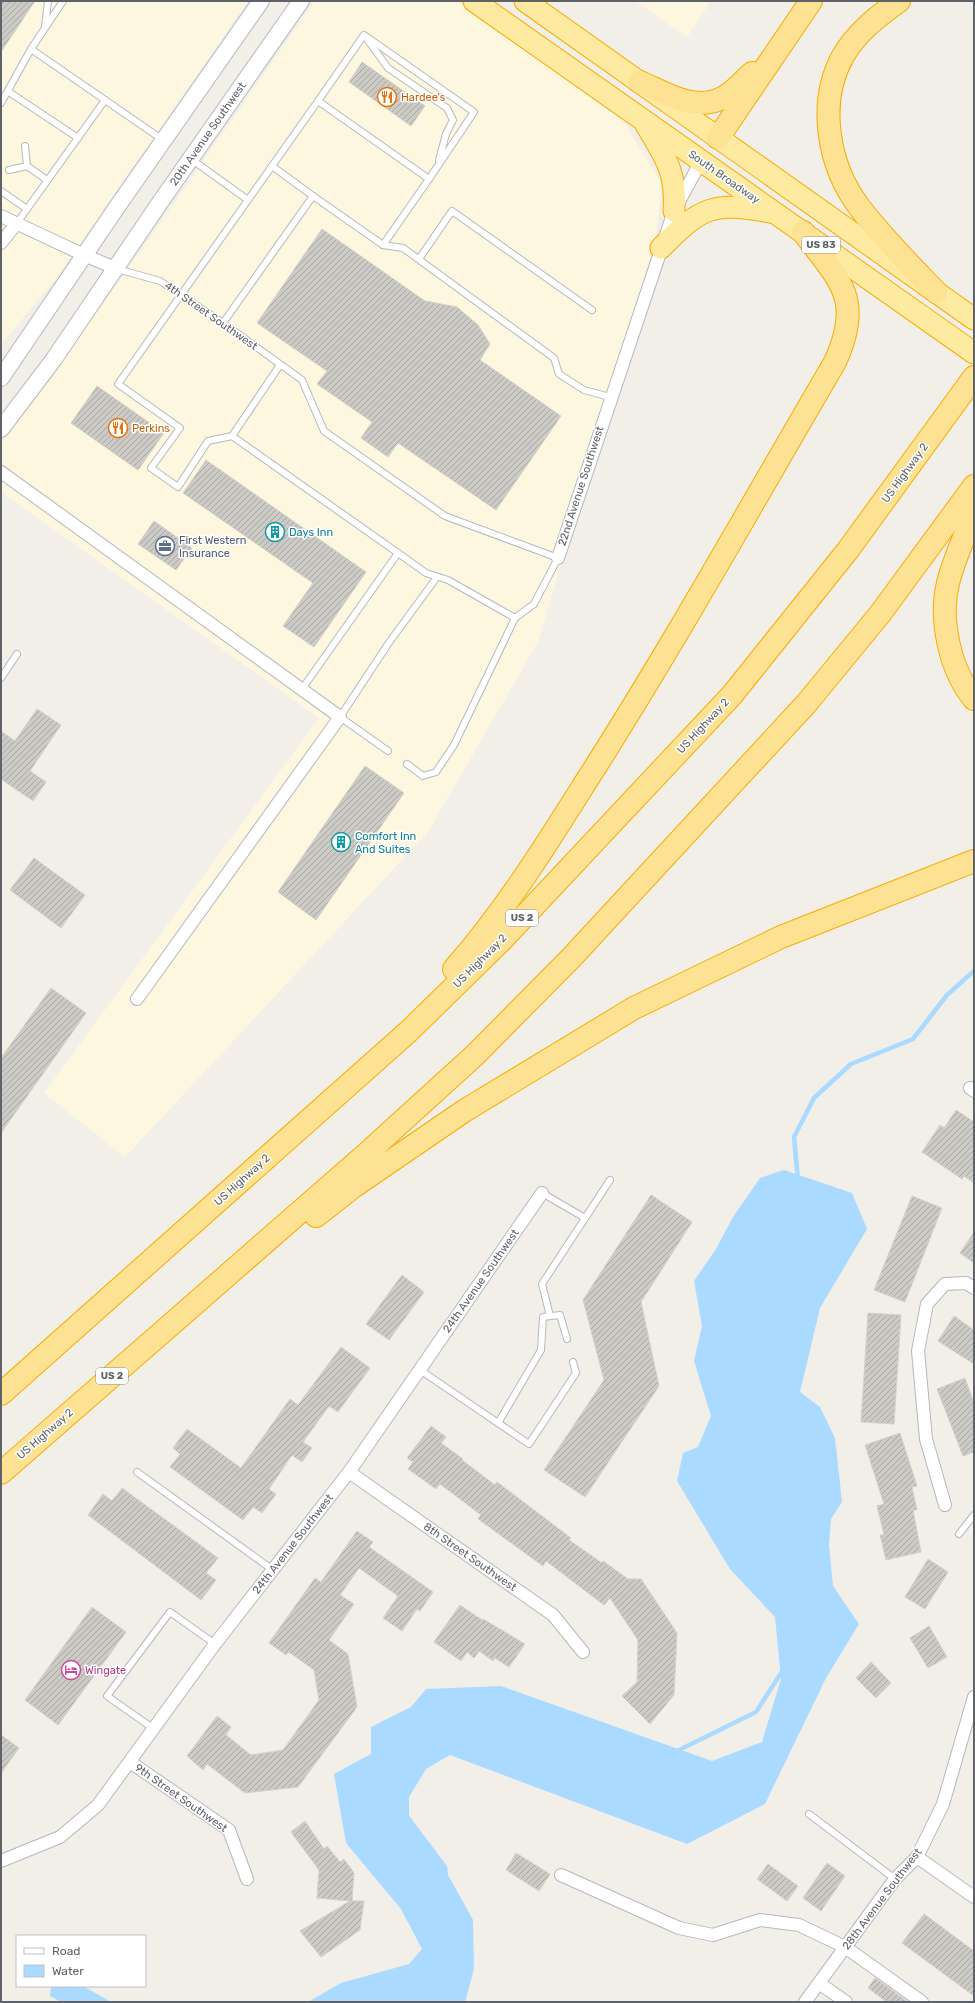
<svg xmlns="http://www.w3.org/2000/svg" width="975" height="2003" font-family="Rubik,sans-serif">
<defs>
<pattern id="building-hatch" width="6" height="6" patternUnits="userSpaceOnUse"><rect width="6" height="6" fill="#cccac5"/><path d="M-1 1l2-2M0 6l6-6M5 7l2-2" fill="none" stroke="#a9a8a4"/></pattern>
</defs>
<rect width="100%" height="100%" fill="#f1efe8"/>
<g fill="#fef7e0">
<polygon points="1,1 248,1 56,278 1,345"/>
<polygon points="315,1 457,1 623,121 662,184 656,237 538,642 428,832 125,1157 44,1093 319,718 1,492 1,443 121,279"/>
<polygon points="635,1 711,1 687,37"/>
</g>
<g fill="#aadaff">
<polygon points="784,1170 852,1193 867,1229 820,1308 800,1392 820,1407 835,1438 842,1502 831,1519 829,1545 833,1586 859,1624 826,1678 765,1804 687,1844 450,1755 426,1769 409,1797 409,1820 442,1864 473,1920 474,1969 465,2002 308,2002 341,1983 409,1964 422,1949 401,1909 346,1843 334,1774 371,1754 371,1727 411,1707 426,1689 501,1686 712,1761 762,1742 781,1679 775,1617 730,1569 677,1481 683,1453 698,1447 711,1416 694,1361 702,1326 694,1281 716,1249 733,1217 760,1178"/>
<polygon points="51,1986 83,1986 111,2002 61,2002 50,1996"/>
</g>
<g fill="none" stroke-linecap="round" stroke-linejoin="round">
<g stroke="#aadaff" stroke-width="4.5">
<polyline points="798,1180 794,1137 814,1098 851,1064 913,1039 947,995 974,971"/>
<polyline points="675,1752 756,1712 783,1670"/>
<polyline points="405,1814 445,1867 446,1877"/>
</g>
</g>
<g fill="url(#building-hatch)" stroke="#d6d1c6">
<polygon points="1,1 35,1 1,52"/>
<polygon points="362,62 425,106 411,126 349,82"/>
<polygon points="322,229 425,301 457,307 478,325 490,344 480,360 561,416 496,510 398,443 388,457 361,438 372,422 317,384 327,371 257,323"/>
<polygon points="97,386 164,433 138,470 71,423"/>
<polygon points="206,460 366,572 314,647 283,626 313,583 183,493"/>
<polygon points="154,521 192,548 176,570 138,544"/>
<polygon points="37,709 61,725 30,771 46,782 33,801 1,779 1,731 15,741"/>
<polygon points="365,766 404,793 316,920 278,892"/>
<polygon points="34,858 85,895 61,928 10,890"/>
<polygon points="51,988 86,1013 1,1133 1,1058"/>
<polygon points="956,1110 974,1122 974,1183 964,1176 962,1179 922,1152 940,1125 944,1128"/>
<polygon points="651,1195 692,1222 641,1302 659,1386 585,1497 544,1470 604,1380 583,1300"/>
<polygon points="912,1196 942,1208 905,1302 874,1290"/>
<polygon points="974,1232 974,1263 960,1253"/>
<polygon points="402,1275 424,1292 389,1340 366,1324"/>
<polygon points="868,1313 901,1315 894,1424 861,1422"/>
<polygon points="954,1316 974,1330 974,1364 938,1341"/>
<polygon points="341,1347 370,1368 338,1412 329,1406 303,1442 312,1448 302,1462 292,1455 269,1489 276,1494 262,1513 253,1507 243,1520 170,1467 180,1454 173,1448 187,1429 241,1468 290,1399 298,1405"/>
<polygon points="965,1378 974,1403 974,1452 963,1456 937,1389"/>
<polygon points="431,1426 446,1437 441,1443 463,1459 462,1460 495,1485 497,1482 571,1538 569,1540 602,1563 603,1561 628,1579 641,1579 677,1633 674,1695 650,1724 622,1696 637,1682 638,1640 610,1598 604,1605 546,1561 543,1566 478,1519 481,1515 440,1484 436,1489 408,1469 413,1462 407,1458"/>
<polygon points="900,1433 917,1486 912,1487 917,1510 913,1510 921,1552 886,1560 880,1535 884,1535 877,1506 884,1504 865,1445"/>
<polygon points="122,1488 218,1558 206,1573 216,1580 201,1600 88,1515 103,1494 112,1501"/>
<polygon points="357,1531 373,1542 369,1547 433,1592 420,1611 417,1609 402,1631 383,1618 398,1596 359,1568 340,1595 354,1604 329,1640 348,1654 357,1707 298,1787 245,1793 207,1764 203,1770 187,1756 217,1716 231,1727 226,1735 251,1755 283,1750 319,1700 314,1670 289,1652 286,1655 269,1643 315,1578 321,1582"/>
<polygon points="928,1559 948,1572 925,1609 905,1597"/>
<polygon points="460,1605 482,1620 483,1619 525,1644 509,1667 495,1658 493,1661 479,1651 474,1658 467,1652 461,1661 434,1642"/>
<polygon points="92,1607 126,1632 58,1725 25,1700"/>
<polygon points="929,1626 947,1657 928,1668 910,1638"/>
<polygon points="871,1662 891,1683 876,1698 856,1678"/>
<polygon points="1,1735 19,1748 1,1773"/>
<polygon points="305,1821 324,1849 327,1846 340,1862 344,1859 354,1873 352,1901 364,1901 360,1930 321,1957 300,1931 350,1901 317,1898 319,1870 291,1832"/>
<polygon points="516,1853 550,1874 539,1891 506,1870"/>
<polygon points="827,1863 845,1876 821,1911 803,1898"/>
<polygon points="768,1864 798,1886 787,1901 757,1879"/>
<polygon points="924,1914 974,1951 974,1996 902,1943"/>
<polygon points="875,1978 908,2002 887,2002 868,1988"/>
</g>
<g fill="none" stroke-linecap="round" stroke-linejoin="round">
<g stroke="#b5b8bc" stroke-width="8">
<g id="service">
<polyline points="45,27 48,1"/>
<polyline points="367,39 388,68 447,108 453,120 446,134 439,160"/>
<polyline points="9,92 78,138"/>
<polyline points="105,100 163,140"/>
<polyline points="318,101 364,35 474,112 429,179"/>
<polyline points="1,103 31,49 63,1"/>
<polyline points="25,146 27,166 47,180"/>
<polyline points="191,159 248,200 118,384 180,428 151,468 178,487 208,441 232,436"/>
<polyline points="272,166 318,101 429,179 383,245 313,196"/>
<polyline points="9,170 27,166"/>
<polyline points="1,191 27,209"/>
<polyline points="17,223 105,100 31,49"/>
<polyline points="383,245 403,248 554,358 559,374 584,390 610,397"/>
<polyline points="419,259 452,211 592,310"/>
<polyline points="117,269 160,281 223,323 302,380 324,431 445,516 558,558 534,604 515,618 454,745 436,772 423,776 407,764"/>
<polyline points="223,323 313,196 272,166 248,200"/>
<polyline points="280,365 232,436 398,553 302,689"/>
<polyline points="398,553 426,573 448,580 515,618"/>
<polyline points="1,678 17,654"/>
<polyline points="388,751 340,717 388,644 437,577"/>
<polyline points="542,1193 585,1218"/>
<polyline points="550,1316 542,1284 610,1180"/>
<polyline points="420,1370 529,1444 576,1373 573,1362"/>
<polyline points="498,1423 541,1350 543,1317 560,1315 567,1339"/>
<polyline points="137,1472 273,1570"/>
<polyline points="959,1534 974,1515"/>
<polyline points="154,1729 107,1696 170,1612 215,1644"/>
<polyline points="809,1814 895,1879"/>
</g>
</g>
<g stroke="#b5b8bc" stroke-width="14">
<g id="minor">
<polyline points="1,216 84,255 115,268"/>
<polyline points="1,243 17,223"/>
<polyline points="1,472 340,717 137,999"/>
<polyline points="558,558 674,211 701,161"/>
<polyline points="970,1088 974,1091"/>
<polyline points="349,1472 553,1615 583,1652"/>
<polyline points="945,1505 926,1439 918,1351 927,1304 945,1284 966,1283 974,1288"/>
<polyline points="130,1762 229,1830 247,1879"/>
<polyline points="917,1857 974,1897"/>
<polyline points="1,1861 60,1837 98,1805 215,1644 349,1472 542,1193"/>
<polyline points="561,1875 679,1928 713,1935 760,1920 799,1925 845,1947 922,2002"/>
<polyline points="819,1983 846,2002"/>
<polyline points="805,2002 895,1879 917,1857 943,1804 974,1697"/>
</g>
</g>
<g stroke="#b5b8bc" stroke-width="18">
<g id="tertiary">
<polyline points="1,378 117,207 261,1"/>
<polyline points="1,429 54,359 161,201 301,1"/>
</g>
</g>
<g stroke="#f9ab00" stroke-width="23">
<g id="trunk">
<polyline points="474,1 974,353"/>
<polyline points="525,1 974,319"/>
<path d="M 646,125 C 665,157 677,172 674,211"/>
<path d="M 661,248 C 701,207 713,201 770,212"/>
</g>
</g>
<g stroke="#f9ab00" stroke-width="24">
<g id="motorway">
<path d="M 899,1 C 878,16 856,33 843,56 C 817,103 828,166 860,208 C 883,238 910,265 936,292"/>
<path d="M 640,82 C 666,93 695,113 724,97 C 734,92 743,81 752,73"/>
<polyline points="718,138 811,1"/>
<path d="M 974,514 C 964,537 954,559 948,583 C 939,620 950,670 974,699"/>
<path d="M 454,969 C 505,911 546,845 587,780 C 674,644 753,502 835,362 C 864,299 840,281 803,232"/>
<polyline points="316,1216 353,1187 464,1111 634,1008 781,937 974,861"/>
<polyline points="1,1394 409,1031 501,941 732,695 848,550 974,377"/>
<polyline points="1,1473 365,1155 475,1055 572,957 806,704 880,614 974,486"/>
</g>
</g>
<use href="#service" stroke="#fff" stroke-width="6"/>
<use href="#minor" stroke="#fff" stroke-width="12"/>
<use href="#tertiary" stroke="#fff" stroke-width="16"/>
<use href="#trunk" stroke="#feeaa1" stroke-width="21"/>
<use href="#motorway" stroke="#fde293" stroke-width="22"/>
</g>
<defs>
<g id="restaurant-ring" transform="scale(1)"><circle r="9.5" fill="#fff" stroke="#e8710a" stroke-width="1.5"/><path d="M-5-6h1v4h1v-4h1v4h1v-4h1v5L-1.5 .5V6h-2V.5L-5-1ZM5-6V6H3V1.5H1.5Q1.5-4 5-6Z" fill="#e8710a"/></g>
<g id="building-ring" transform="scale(1)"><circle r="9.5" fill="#fff" stroke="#0f9aa8" stroke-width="1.5"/><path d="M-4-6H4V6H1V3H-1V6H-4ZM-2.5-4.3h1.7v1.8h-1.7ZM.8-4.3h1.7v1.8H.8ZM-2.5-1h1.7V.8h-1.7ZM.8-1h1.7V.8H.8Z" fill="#0f9aa8"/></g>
<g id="office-ring" transform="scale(1)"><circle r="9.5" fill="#fff" stroke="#5c6f8a" stroke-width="1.5"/><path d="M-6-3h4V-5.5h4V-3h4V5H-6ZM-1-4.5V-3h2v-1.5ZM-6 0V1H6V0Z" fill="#5c6f8a"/></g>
<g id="hotel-ring" transform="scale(1)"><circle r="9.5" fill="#fff" stroke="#d1479c" stroke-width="1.5"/><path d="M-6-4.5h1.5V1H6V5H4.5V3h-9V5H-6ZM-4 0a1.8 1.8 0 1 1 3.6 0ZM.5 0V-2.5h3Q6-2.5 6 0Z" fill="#d1479c"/></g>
</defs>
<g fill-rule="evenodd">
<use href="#restaurant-ring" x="387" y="97"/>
<use href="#restaurant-ring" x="118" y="428"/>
<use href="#building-ring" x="275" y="532"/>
<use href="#office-ring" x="165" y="546"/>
<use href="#building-ring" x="341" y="842"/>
<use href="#hotel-ring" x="71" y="1670"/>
</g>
<g text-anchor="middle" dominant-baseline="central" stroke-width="3" stroke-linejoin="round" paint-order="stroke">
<g fill="#fff" stroke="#8f9295" stroke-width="1">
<rect x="802" y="237" width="38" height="16" rx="3"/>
<rect x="506" y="910" width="32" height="16" rx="3"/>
<rect x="96" y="1368" width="32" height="16" rx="3"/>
</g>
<g font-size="10" font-weight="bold" fill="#5f6368">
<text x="821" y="245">US 83</text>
<text x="522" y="918">US 2</text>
<text x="112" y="1376">US 2</text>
</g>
<g font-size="11" fill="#c56008" stroke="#fff" text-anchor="start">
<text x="401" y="97">Hardee's</text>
<text x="132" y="428">Perkins</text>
</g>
<g font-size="11" fill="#5f6368" stroke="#fff">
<text transform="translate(208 134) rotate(-55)">20th Avenue Southwest</text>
<text transform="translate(724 177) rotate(35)">South Broadway</text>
<text transform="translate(211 316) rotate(35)">4th Street Southwest</text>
<text transform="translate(905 473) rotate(-54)">US Highway 2</text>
<text transform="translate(581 486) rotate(-72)">22nd Avenue Southwest</text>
<text transform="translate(703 726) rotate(-47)">US Highway 2</text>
<text transform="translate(480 961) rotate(-45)">US Highway 2</text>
<text transform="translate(242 1180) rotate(-42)">US Highway 2</text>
<text transform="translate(481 1281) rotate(-55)">24th Avenue Southwest</text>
<text transform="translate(45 1434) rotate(-41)">US Highway 2</text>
<text transform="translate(293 1544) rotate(-52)">24th Avenue Southwest</text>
<text transform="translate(470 1557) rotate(35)">8th Street Southwest</text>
<text transform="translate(181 1798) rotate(35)">9th Street Southwest</text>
<text transform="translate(882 1899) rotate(-53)">28th Avenue Southwest</text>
</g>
<g font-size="11" fill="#0d838f" stroke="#fff" text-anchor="start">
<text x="289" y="532">Days Inn</text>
<text x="355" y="836">Comfort Inn<tspan x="355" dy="13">And Suites</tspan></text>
</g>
<g font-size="11" fill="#4e5e75" stroke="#fff" text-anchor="start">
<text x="179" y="540">First Western<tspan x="179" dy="13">Insurance</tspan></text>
</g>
<g font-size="11" fill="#b23c85" stroke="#fff" text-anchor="start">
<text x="85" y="1670">Wingate</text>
</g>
</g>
<rect width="975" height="2003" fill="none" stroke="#5f6368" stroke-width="4"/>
<rect x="16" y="1935" width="130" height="52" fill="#ffffff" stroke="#bfc1c3"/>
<rect x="24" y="1948" width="20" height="6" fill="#ffffff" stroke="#bfc1c3"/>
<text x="52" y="1955" font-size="12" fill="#5f6368">Road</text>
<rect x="24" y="1965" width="20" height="12" fill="#aadaff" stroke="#bfc1c3"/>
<text x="52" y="1975" font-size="12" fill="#5f6368">Water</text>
</svg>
